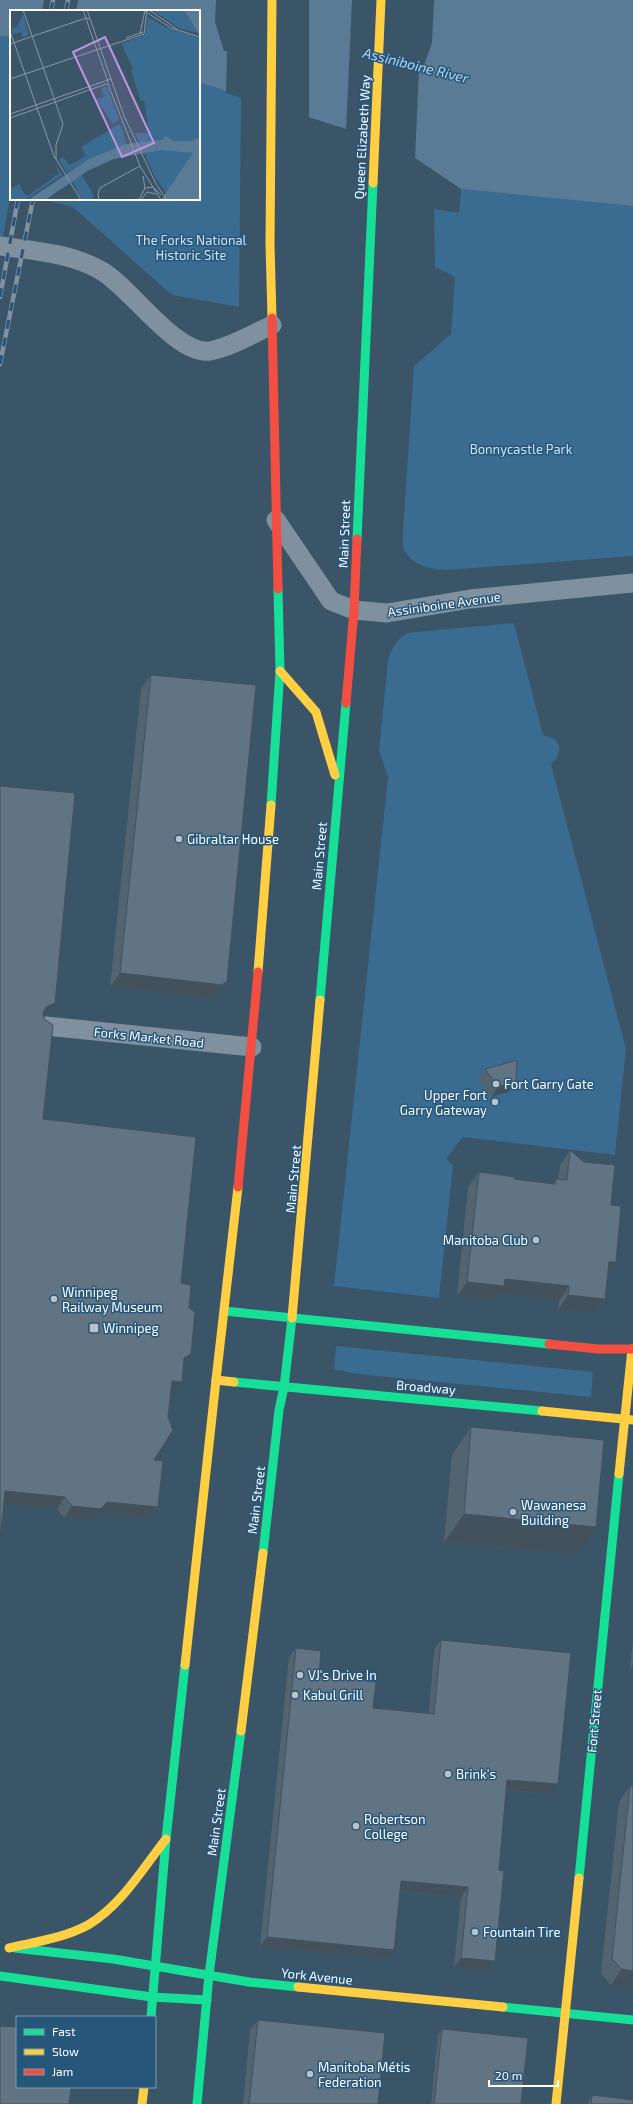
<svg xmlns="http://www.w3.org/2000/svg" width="633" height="2104" font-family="'Exo 2',sans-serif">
<rect width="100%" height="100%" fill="#3a5468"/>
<g fill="#3a6c92">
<polygon points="0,0 242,0 239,307 172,295 73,207 41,199 199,199 199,11 11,11 11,191 0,255"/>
<path d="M 461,189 L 633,206 L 633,556 L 447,570 C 431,569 411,566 404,549 C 402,545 403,537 403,533 L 414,366 L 451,334 L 455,277 L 435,267 L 434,209 L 459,213 Z"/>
<path d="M 514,623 L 543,735 L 555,739 L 560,748 L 557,758 L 551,764 L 626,1049 L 615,1155 L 463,1137 L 446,1159 L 453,1165 L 439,1298 L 334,1286 L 388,777 L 379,751 L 388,660 C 392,648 396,641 406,633 Z"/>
<polygon points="336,1346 593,1372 591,1397 358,1374 334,1369"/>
</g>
<polygon fill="#5a7b95" points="0,0 633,0 633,206 461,189 396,145 199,82 199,11 11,11 11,37 0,36"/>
<g fill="#3a5468">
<polygon points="44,0 78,0 76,11 42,11"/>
<polygon points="216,0 309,0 309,119 226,93 227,51 224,51 215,22"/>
<polygon points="352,0 434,0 432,43 423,68 419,68 415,160 395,146 346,131"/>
</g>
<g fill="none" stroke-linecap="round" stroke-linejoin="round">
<g stroke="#7f909f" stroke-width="19">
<path d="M 0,246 C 34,251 70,253 100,270 C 130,286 176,356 210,351 C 231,347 253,334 272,325"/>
<polyline points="276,520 331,601 354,610 387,613 470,599 633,583"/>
<polyline points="46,1026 252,1047"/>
</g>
<g stroke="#16e098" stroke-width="9">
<polyline points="357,539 373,183"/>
<polyline points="271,805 280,671 278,589"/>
<polyline points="320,1000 346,703"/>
<polyline points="225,1311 549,1344"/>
<polyline points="234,1382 542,1411"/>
<polyline points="263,1553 279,1410 284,1387 292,1318"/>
<polyline points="579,1878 619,1474"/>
<polyline points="15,1948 113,1959 249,1982 298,1987"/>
<polyline points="0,1976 152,1997 207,2000"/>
<polyline points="503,2007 633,2020"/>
<polyline points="151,2017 166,1839 185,1665"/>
<polyline points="197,2104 209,1975 241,1731"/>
</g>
<g stroke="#ffcf43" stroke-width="9">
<polyline points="373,183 381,0"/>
<polyline points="272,318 270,244 272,0"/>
<polyline points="280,671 316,712 335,775"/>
<polyline points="258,972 271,805"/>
<polyline points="292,1318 320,1000"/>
<polyline points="234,1382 216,1380 238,1187"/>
<polyline points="542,1411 633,1420"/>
<polyline points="619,1474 632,1349"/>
<polyline points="185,1665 216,1380"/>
<polyline points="241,1731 263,1553"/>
<path d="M 9,1948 C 35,1942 64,1938 88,1925 C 121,1906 143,1868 166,1839"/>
<polyline points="298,1987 503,2007"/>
<polyline points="142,2104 144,2087"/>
<polyline points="556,2104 579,1878"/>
</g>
<g stroke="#f24e42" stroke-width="9">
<polyline points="272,318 278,589"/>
<polyline points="346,703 354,610 357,539"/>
<polyline points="238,1187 258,972"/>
<polyline points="549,1344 598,1349 633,1349"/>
</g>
<g stroke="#80919f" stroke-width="4.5">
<g id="rail">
<polyline points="51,11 53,0"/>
<polyline points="66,11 68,0"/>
<polyline points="0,297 18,199"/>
<polyline points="0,364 33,199"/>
</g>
</g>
<use href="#rail" stroke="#27567b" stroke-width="3" stroke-dasharray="9" stroke-linecap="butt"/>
</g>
<g fill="#536471">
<polygon points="151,675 227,981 216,995 212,999 110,987 141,689"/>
<polygon points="0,786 55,1003 46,1015 44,1016 43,1119 181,1283 184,1364 174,1393 170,1393 154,1460 158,1507 150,1519 99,1514 93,1521 64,1518 57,1509 3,1504"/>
<polygon points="485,1069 516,1081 509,1092 491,1097 478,1079"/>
<polygon points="570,1150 611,1205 616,1262 608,1273 605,1299 595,1314 558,1310 559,1301 499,1294 494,1301 457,1296 468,1187 479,1172 514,1179 553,1184 556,1179 558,1180 560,1165"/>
<polygon points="471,1427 576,1555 444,1542 452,1455"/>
<polygon points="441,1640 552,1794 506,1790 499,1870 495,1961 488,1971 454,1967 461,1897 400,1891 388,1959 260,1946 289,1657 296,1648 319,1676 373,1708 429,1713 434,1650"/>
<polygon points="633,1640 633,1670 630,1670"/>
<polygon points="630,1786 633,1786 633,1987 611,1985 601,1974 619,1802"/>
<polygon points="258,2020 378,2104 243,2104 250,2030"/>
<polygon points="442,2029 521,2104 431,2104 438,2035"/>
<polygon points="592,2095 633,2104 588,2104 589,2101"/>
</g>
<g fill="#43515c">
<polygon points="120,973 227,981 216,995 212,999 110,987"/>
<polygon points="55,1003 46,1015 37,1019 46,1007"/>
<polygon points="516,1081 509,1092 491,1097 498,1087"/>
<polygon points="609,1262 616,1262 605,1277"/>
<polygon points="505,1279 569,1286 559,1301 499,1294 494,1301 457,1296 467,1282"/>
<polygon points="568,1295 605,1299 595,1314 558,1310"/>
<polygon points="191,1354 182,1366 184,1358"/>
<polygon points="172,1381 182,1382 174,1393 163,1392"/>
<polygon points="5,1491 65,1497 57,1509 0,1504"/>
<polygon points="107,1502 158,1507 150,1519 99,1514 93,1521 64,1518 72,1506"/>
<polygon points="464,1514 596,1527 576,1555 444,1542"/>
<polygon points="633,1665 633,1670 630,1670"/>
<polygon points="507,1780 558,1784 552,1794 500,1789"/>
<polygon points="401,1881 468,1887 461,1897 394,1890"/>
<polygon points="267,1937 394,1950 388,1959 260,1946"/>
<polygon points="461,1958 495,1961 488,1971 454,1967"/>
<polygon points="622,1969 633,1971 633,1987 611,1985"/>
</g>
<g fill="#607483" stroke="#43515c">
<polygon points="151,675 256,685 227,981 222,985 120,973"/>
<polygon points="0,786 75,793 55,1003 46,1007 43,1013 44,1019 53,1025 43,1119 196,1137 181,1283 191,1285 189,1308 195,1312 191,1354 184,1358 182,1382 172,1381 168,1417 173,1430 154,1460 163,1461 158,1507 107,1502 101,1509 72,1506 65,1497 5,1491 1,1531 0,1531"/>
<polygon points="517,1060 516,1081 498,1087 485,1069"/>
<polygon points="570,1150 584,1162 615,1165 611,1205 621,1206 616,1262 609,1262 605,1299 568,1295 569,1286 505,1279 504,1286 467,1282 479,1172 515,1177 514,1179 555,1184 556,1179 567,1180"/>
<polygon points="471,1427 604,1440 596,1527 464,1514"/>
<polygon points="441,1640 571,1653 558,1784 507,1780 499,1870 504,1871 495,1961 461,1958 468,1887 401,1881 394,1950 267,1937 296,1648 321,1651 319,1676 376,1682 373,1708 434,1714"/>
<polygon points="630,1786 633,1786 633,1971 622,1969 612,1959"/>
<polygon points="258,2020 385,2033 378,2104 249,2104"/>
<polygon points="0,2026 17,2027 17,2087 71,2087 69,2104 0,2104"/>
<polygon points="442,2029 528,2038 521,2104 434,2104"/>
<polygon points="592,2095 633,2100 633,2104 591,2104"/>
</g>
<g fill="#bac3ca" stroke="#27567b" stroke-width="1.5">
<circle cx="179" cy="839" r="4"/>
<circle cx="496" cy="1084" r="4"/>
<circle cx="495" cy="1102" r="4"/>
<circle cx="536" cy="1240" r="4"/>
<circle cx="54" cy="1299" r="4"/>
<rect x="89" y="1323" width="10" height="10" rx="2"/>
<circle cx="513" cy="1512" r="4"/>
<circle cx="300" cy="1675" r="4"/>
<circle cx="295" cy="1695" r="4"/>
<circle cx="448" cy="1774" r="4"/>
<circle cx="356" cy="1826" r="4"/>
<circle cx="475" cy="1932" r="4"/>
<circle cx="310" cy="2074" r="4"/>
</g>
<g text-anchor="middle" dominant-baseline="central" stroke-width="3" stroke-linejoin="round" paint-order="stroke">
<g font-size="13" fill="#fff" stroke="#27567b">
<text transform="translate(362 137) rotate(-87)">Queen Elizabeth Way</text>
<text transform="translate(344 534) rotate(-88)">Main Street</text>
<text transform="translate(444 604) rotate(-8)">Assiniboine Avenue</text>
<text transform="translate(319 856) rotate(-85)">Main Street</text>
<text transform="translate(149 1037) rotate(6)">Forks Market Road</text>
<text transform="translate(293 1179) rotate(-85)">Main Street</text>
<text transform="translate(426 1387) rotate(5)">Broadway</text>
<text transform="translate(256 1500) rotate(-83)">Main Street</text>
<text transform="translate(594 1721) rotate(-85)">Fort Street</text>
<text transform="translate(216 1822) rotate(-82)">Main Street</text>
<text transform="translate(317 1976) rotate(6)">York Avenue</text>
</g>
<g font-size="13" fill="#cde3f3" stroke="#27567b">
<text x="191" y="240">The Forks National<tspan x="191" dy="15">Historic Site</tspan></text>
<text x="521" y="449">Bonnycastle Park</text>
</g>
<g font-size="13" fill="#fff" stroke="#27567b" text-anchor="start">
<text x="187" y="839">Gibraltar House</text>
<text x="504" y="1084">Fort Garry Gate</text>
<text x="487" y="1095" text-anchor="end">Upper Fort<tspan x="487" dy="15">Garry Gateway</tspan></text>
<text x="528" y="1240" text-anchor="end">Manitoba Club</text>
<text x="62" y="1292">Winnipeg<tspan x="62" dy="15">Railway Museum</tspan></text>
<text x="103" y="1328">Winnipeg</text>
<text x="521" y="1505">Wawanesa<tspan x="521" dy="15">Building</tspan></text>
<text x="308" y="1675">VJ's Drive In</text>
<text x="303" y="1695">Kabul Grill</text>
<text x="456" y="1774">Brink's</text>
<text x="364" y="1819">Robertson<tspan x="364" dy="15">College</tspan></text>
<text x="483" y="1932">Fountain Tire</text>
<text x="318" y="2067">Manitoba Métis<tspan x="318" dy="15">Federation</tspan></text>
</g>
<g font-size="14" font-style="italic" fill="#b6d5ec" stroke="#27567b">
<text transform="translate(416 65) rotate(14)">Assiniboine River</text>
</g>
</g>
<g transform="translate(10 10)">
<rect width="190" height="190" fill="#3a5468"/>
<path d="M 142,0 L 174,0 L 188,23 L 171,19 ZM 13,4 L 19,25 L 13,28 L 11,22 L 3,24 L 2,18 L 7,17 ZM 138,7 L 155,17 L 190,28 L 190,134 L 156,183 L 145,167 L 125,123 L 139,123 L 134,90 L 131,91 L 121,61 L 123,59 L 112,35 L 113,33 L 135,25 ZM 97,76 L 109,109 L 103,114 L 86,89 L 94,87 L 91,78 ZM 108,115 L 111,115 L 116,134 L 74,152 L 57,163 L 49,150 L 53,147 L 60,155 L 76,146 L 71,137 ZM 45,153 L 52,165 L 15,190 L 1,190 L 0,179 L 9,174 L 15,185 L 19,185 L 44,167 L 43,162 L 45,166 L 49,164 ZM 72,165 L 82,182 L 84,190 L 72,190 L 62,171 Z" fill="#3a6c92"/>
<path d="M 174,0 L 190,0 L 190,26 L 188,23 ZM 156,126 L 163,131 L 182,131 L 190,127 L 189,190 L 151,190 L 183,143 L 151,140 L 104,149 L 79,160 L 35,190 L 18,190 L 79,149 L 116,134 L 152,130 Z" fill="#5a7b95"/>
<path fill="none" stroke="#8998a4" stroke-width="1" d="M 13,0 L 53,114 L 46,135 L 46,149 L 71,190M 73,0 L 98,72M 77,0 L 101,69M 133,0 L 161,18 L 190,27M 139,0 L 167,19M 0,21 L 45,149M 130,24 L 135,0M 116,28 L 133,22M 0,34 L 76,8 L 80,9M 0,69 L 134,24 L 137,0M 98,74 L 130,156 L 151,190M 0,104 L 101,69 L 114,106 L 146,174 L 157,190M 0,108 L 99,73M 133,166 L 135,178M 135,178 L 143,177 L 151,185M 89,190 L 88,184 L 90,178 L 130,156M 129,190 L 135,178M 131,190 L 137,182 L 146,184"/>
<path fill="#bd96df" fill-opacity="0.15" stroke="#bd96df" stroke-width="2" d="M 95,27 L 144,133 L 112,147 L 63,42 Z"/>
<rect width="190" height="190" fill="none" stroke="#fff" stroke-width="2"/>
</g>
<rect x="16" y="2016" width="140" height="72" fill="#27567b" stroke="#7d9ab0"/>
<rect x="24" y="2029" width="20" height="6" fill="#16e098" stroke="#7d9ab0"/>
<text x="52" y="2036" font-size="12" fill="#ffffff">Fast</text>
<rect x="24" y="2049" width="20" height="6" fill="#ffcf43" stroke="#7d9ab0"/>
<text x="52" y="2056" font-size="12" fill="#ffffff">Slow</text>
<rect x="24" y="2069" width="20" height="6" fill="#f24e42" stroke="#7d9ab0"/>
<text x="52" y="2076" font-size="12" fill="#ffffff">Jam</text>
<path d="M489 2080v6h69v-6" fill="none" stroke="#ffffff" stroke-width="2"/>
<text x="495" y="2080" font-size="12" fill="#ffffff" stroke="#27567b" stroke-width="3" paint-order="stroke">20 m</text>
</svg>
